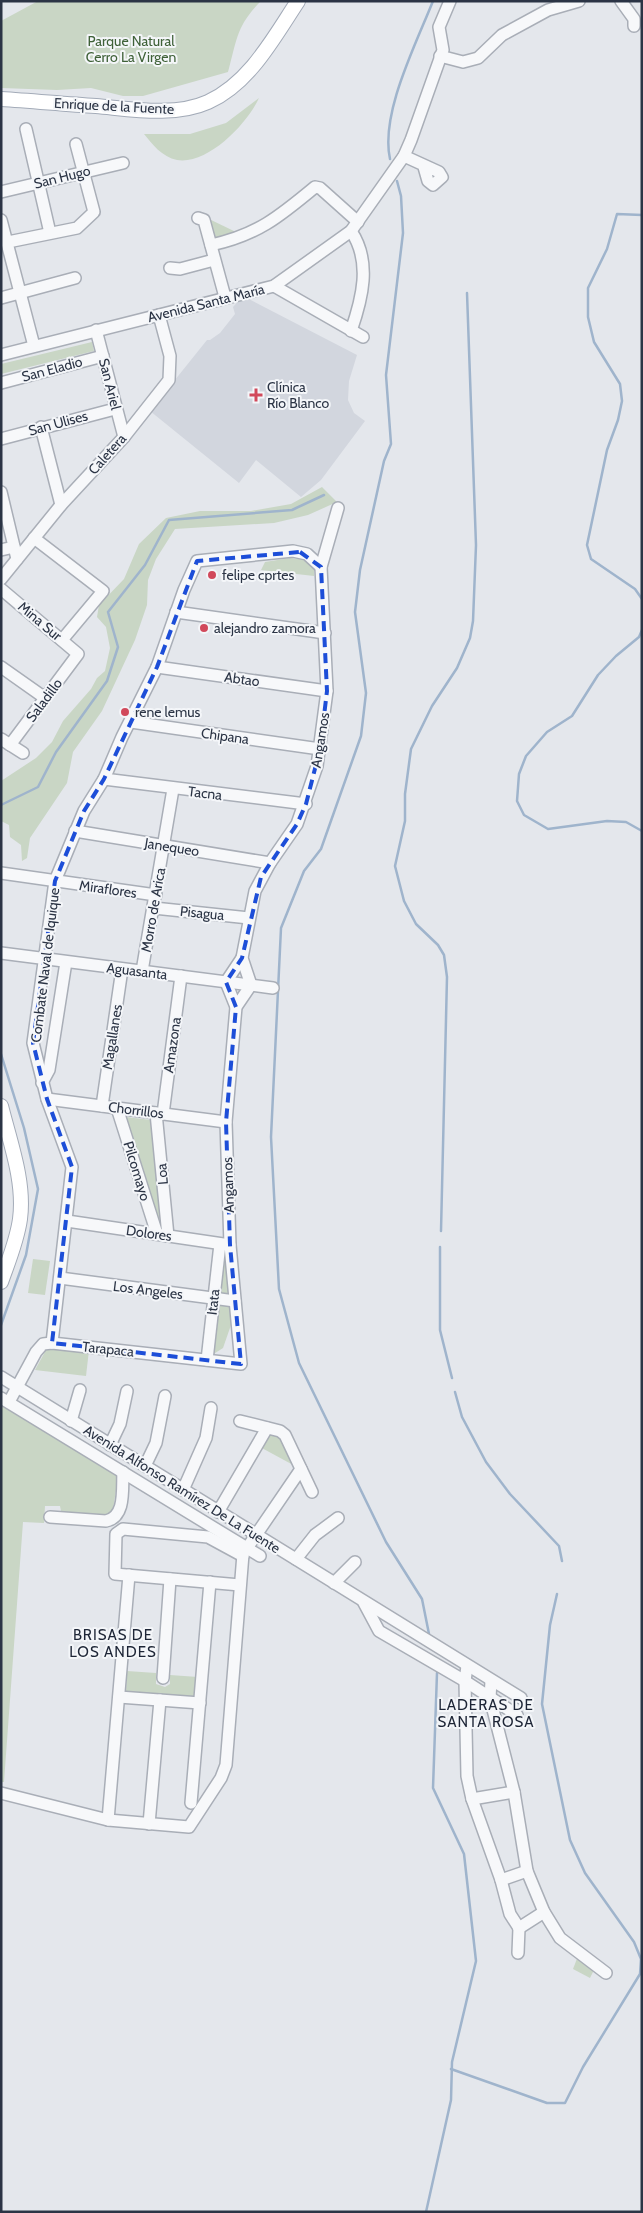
<svg xmlns="http://www.w3.org/2000/svg" width="643" height="2213" font-family="Cabin,sans-serif">
<rect width="100%" height="100%" fill="#e4e7ec"/>
<polygon fill="#d2d6de" points="243,296 357,355 349,381 348,400 354,413 365,421 321,480 301,497 256,460 239,483 150,411 207,340 210,340 220,333 235,314 233,307"/>
<g fill="#c9d6c5">
<path d="M 38,1 L 261,1 C 236,26 237,40 228,72 L 143,96 L 123,96 L 91,88 L 57,90 L 1,88 L 1,21 Z"/>
<path d="M 259,98 C 247,124 208,165 177,160 C 162,157 152,144 144,134 L 190,134 L 226,123 Z"/>
<polygon points="207,218 238,233 214,240"/>
<polygon points="92,342 94,351 1,374 1,364"/>
<polygon points="322,487 337,502 308,515 274,523 175,529 156,559 148,580 147,605 135,640 102,711 73,752 67,783 30,838 27,858 22,861 21,845 10,837 9,825 1,821 1,781 36,758 52,742 63,721 91,689 97,678 105,671 110,648 106,627 97,617 99,605 124,579 139,544 166,518 200,511 251,511 291,504"/>
<polygon points="290,558 308,560 314,567 314,576 261,570 265,562"/>
<polygon points="126,1117 151,1120 162,1228 158,1227"/>
<polygon points="223,1250 227,1252 231,1325 223,1348 212,1355"/>
<polygon points="33,1259 50,1261 45,1295 28,1293"/>
<polygon points="50,1348 89,1350 86,1376 35,1370 46,1350"/>
<polygon points="1,1404 115,1471 118,1476 113,1510 109,1516 68,1513 61,1511 60,1506 45,1506 44,1523 23,1522 4,1782 1,1782"/>
<polygon points="269,1433 283,1438 295,1466 260,1447"/>
<polygon points="127,1671 156,1673 156,1684 165,1687 170,1684 170,1675 198,1677 196,1696 194,1698 129,1693 126,1692"/>
<polygon points="578,1956 595,1968 590,1978 573,1969"/>
</g>
<g fill="none" stroke-linecap="round" stroke-linejoin="round">
<g stroke="#9fb4cc" stroke-width="2.5">
<path d="M 390,159 C 380,114 416,44 433,1"/>
<polyline points="397,181 401,196 403,233 386,375 391,444 384,461 360,570 355,612 366,693 361,736 321,849 304,871 281,928 271,1137 279,1289 299,1363 386,1542 422,1599 429,1634"/>
<polyline points="642,215 617,214 607,249 588,288 588,317 594,342 620,384 622,401 618,420 607,450 587,545 591,559 635,589 642,599"/>
<polyline points="642,630 639,637 616,656 598,675 572,716 547,732 526,756 519,774 517,801 524,815 548,829 607,821 626,822 642,831"/>
<polyline points="1,805 38,787 56,752 107,681 118,647 108,612 145,565 169,520 292,510 324,495"/>
<polyline points="1,1054 24,1128 38,1189 26,1255 1,1325"/>
<polyline points="441,1231 447,977 444,955 438,945 416,924 404,901 395,866 405,821 405,794 411,749 432,706 457,668 470,638 473,621 476,545 467,293"/>
<polyline points="440,1247 440,1330 452,1378"/>
<polyline points="455,1392 462,1417 486,1462 510,1494 559,1546 562,1561"/>
<polyline points="451,2069 547,2103 565,2103 583,2067 640,1974 641,1959 634,1942 585,1873 570,1840 542,1704 550,1625 557,1594"/>
<polyline points="426,2212 451,2100 452,2062 476,1961 464,1854 433,1788 437,1673"/>
</g>
<g stroke="#a9aeb7" stroke-width="14">
<g id="minor">
<polyline points="621,1 634,19 634,26"/>
<polyline points="440,56 463,62 478,58 502,35 548,10 579,1"/>
<polyline points="26,129 50,233"/>
<polyline points="404,156 439,172 442,177 433,185 428,181 424,167"/>
<polyline points="1,192 123,163"/>
<polyline points="198,218 204,220 225,297"/>
<polyline points="1,220 34,346"/>
<path d="M 351,231 C 372,262 362,299 351,331"/>
<polyline points="8,242 77,228 94,212 76,144"/>
<path d="M 211,245 C 257,235 279,217 315,187 L 320,188 L 358,222"/>
<polyline points="170,268 180,269 214,260"/>
<polyline points="274,286 363,337"/>
<polyline points="1,298 75,278"/>
<polyline points="96,330 124,437"/>
<polyline points="1,355 274,286 351,231 404,156 411,140 443,50 439,27 450,1"/>
<polyline points="1,383 103,356"/>
<polyline points="41,427 61,505"/>
<polyline points="1,439 115,409"/>
<polyline points="1,492 17,559"/>
<polyline points="34,538 103,591 62,640"/>
<polyline points="1,550 14,547"/>
<polyline points="1,579 61,505 124,437 169,380 170,356 159,315"/>
<polyline points="1,589 78,654 10,745"/>
<polyline points="176,612 325,633"/>
<polyline points="1,667 45,698"/>
<polyline points="157,667 327,691"/>
<polyline points="131,722 320,749"/>
<polyline points="1,739 23,753"/>
<polyline points="104,779 306,804"/>
<polyline points="75,831 270,863"/>
<polyline points="1,873 156,895"/>
<polyline points="154,908 249,918"/>
<polyline points="1,953 273,988"/>
<polyline points="142,971 173,789"/>
<polyline points="236,1007 226,982 242,958"/>
<polyline points="42,1083 49,1070 66,962"/>
<polyline points="47,1099 226,1122"/>
<polyline points="102,1106 122,969"/>
<polyline points="117,1108 157,1234"/>
<polyline points="156,1113 168,1236"/>
<polyline points="163,1114 181,976"/>
<polyline points="67,1221 230,1245"/>
<polyline points="60,1278 235,1301"/>
<polyline points="52,1343 72,1167 47,1099 33,1043 55,881 84,811 104,779 122,737 157,667 184,590 197,561 293,551 307,554 321,567"/>
<polyline points="207,1360 220,1244"/>
<polyline points="1,1377 521,1698"/>
<polyline points="1,1398 260,1556"/>
<polyline points="9,1402 36,1352 43,1344 52,1343 241,1364 230,1245 226,1122 236,1007 251,985 242,958 255,891 270,863 297,824 317,766 327,691 321,567 338,508"/>
<polyline points="71,1421 80,1390"/>
<polyline points="240,1421 280,1431 285,1435 312,1492"/>
<polyline points="110,1445 120,1424 127,1391"/>
<polyline points="145,1466 156,1443 165,1396"/>
<polyline points="183,1490 206,1438 211,1408"/>
<polyline points="218,1512 267,1428"/>
<path d="M 50,1517 L 106,1521 C 126,1517 122,1489 123,1472"/>
<polyline points="296,1559 315,1535 338,1518"/>
<polyline points="334,1583 355,1562"/>
<polyline points="240,1585 115,1574 116,1534 123,1529 208,1537 243,1556"/>
<polyline points="364,1603 379,1631 465,1681 517,1715"/>
<polyline points="467,1666 465,1681 467,1776 472,1799 501,1880 510,1914 519,1928"/>
<polyline points="163,1678 170,1579"/>
<polyline points="491,1681 490,1698 514,1792 527,1871 544,1912 560,1938 606,1973"/>
<polyline points="119,1697 200,1703"/>
<polyline points="1,1793 108,1820 189,1827 221,1778 226,1765 243,1554 301,1469"/>
<polyline points="472,1799 514,1792"/>
<polyline points="191,1803 210,1582"/>
<polyline points="108,1820 129,1575"/>
<polyline points="149,1824 160,1700"/>
<polyline points="501,1880 527,1871"/>
<polyline points="519,1928 544,1912"/>
<polyline points="518,1953 519,1928"/>
</g>
</g>
<g stroke="#a3abb8" stroke-width="16">
<g id="major">
<path d="M 1,99 C 33,101 64,104 96,106 C 131,109 175,117 208,102 C 250,83 274,37 298,1"/>
<path d="M 1,1106 C 10,1142 25,1182 20,1219 C 17,1241 8,1262 1,1282"/>
</g>
</g>
<use href="#minor" stroke="#f7f8fa" stroke-width="11"/>
<use href="#major" stroke="#fff" stroke-width="14"/>
</g>
<path fill="none" stroke="#1d4ed8" stroke-width="4" stroke-dasharray="10 6" stroke-linejoin="round" d="M 300,552 L 321,567 L 327,691 L 320,749 L 306,804 L 297,824 L 261,877 L 242,958 L 226,982 L 236,1007 L 226,1122 L 230,1245 L 241,1364 L 52,1343 L 72,1167 L 47,1099 L 33,1043 L 55,881 L 84,811 L 104,779 L 157,667 L 197,561 Z"/>
<g fill="#d1495b" stroke="#f4f6f9" stroke-width="2">
<path d="M253.5 387.5h5v5h5v5h-5v5h-5v-5h-5v-5h5z"/>
<circle cx="212" cy="575" r="5"/>
<circle cx="204" cy="628" r="5"/>
<circle cx="125" cy="712" r="5"/>
</g>
<g text-anchor="middle" dominant-baseline="central" stroke-width="4" stroke-linejoin="round" paint-order="stroke">
<g font-size="14" fill="#3f6138" stroke="#f4f6f9">
<text x="131" y="41">Parque Natural<tspan x="131" dy="16">Cerro La Virgen</tspan></text>
</g>
<g font-size="14" fill="#2b3445" stroke="#f4f6f9">
<text transform="translate(114 106) rotate(3)">Enrique de la Fuente</text>
<text transform="translate(62 177) rotate(-14)">San Hugo</text>
<text transform="translate(206 303) rotate(-14)">Avenida Santa María</text>
<text transform="translate(52 369) rotate(-15)">San Eladio</text>
<text transform="translate(110 384) rotate(76)">San Ariel</text>
<text transform="translate(58 423) rotate(-15)">San Ulises</text>
<text transform="translate(107 454) rotate(-48)">Caletera</text>
<text transform="translate(40 621) rotate(40)">Mina Sur</text>
<text transform="translate(242 679) rotate(8)">Abtao</text>
<text transform="translate(44 700) rotate(-53)">Saladillo</text>
<text transform="translate(225 736) rotate(8)">Chipana</text>
<text transform="translate(320 740) rotate(-81)">Angamos</text>
<text transform="translate(205 793) rotate(7)">Tacna</text>
<text transform="translate(172 847) rotate(9)">Janequeo</text>
<text transform="translate(108 889) rotate(8)">Miraflores</text>
<text transform="translate(153 910) rotate(-80)">Morro de Arica</text>
<text transform="translate(202 913) rotate(6)">Pisagua</text>
<text transform="translate(45 965) rotate(-83)">Combate Naval de Iquique</text>
<text transform="translate(137 971) rotate(7)">Aguasanta</text>
<text transform="translate(112 1037) rotate(-81)">Magallanes</text>
<text transform="translate(172 1045) rotate(-82)">Amazona</text>
<text transform="translate(136 1110) rotate(7)">Chorrillos</text>
<text transform="translate(137 1171) rotate(73)">Pilcomayo</text>
<text transform="translate(162 1174) rotate(-95)">Loa</text>
<text transform="translate(228 1185) rotate(-92)">Angamos</text>
<text transform="translate(149 1233) rotate(8)">Dolores</text>
<text transform="translate(148 1290) rotate(7)">Los Angeles</text>
<text transform="translate(213 1302) rotate(-84)">Itata</text>
<text transform="translate(108 1349) rotate(6)">Tarapaca</text>
<text transform="translate(182 1489) rotate(32)">Avenida Alfonso Ramírez De La Fuente</text>
</g>
<g font-size="14" fill="#2b3445" stroke="#f4f6f9" text-anchor="start">
<text x="267" y="387">Clínica<tspan x="267" dy="16">Río Blanco</tspan></text>
<text x="222" y="575">felipe cprtes</text>
<text x="214" y="628">alejandro zamora</text>
<text x="135" y="712">rene lemus</text>
</g>
<g font-size="15" letter-spacing="1" fill="#1d2536" stroke="#f4f6f9">
<text x="113" y="1635">BRISAS DE<tspan x="113" dy="17">LOS ANDES</tspan></text>
<text x="486" y="1705">LADERAS DE<tspan x="486" dy="17">SANTA ROSA</tspan></text>
</g>
</g>
<rect width="643" height="2213" fill="none" stroke="#2b3445" stroke-width="5"/>
</svg>
